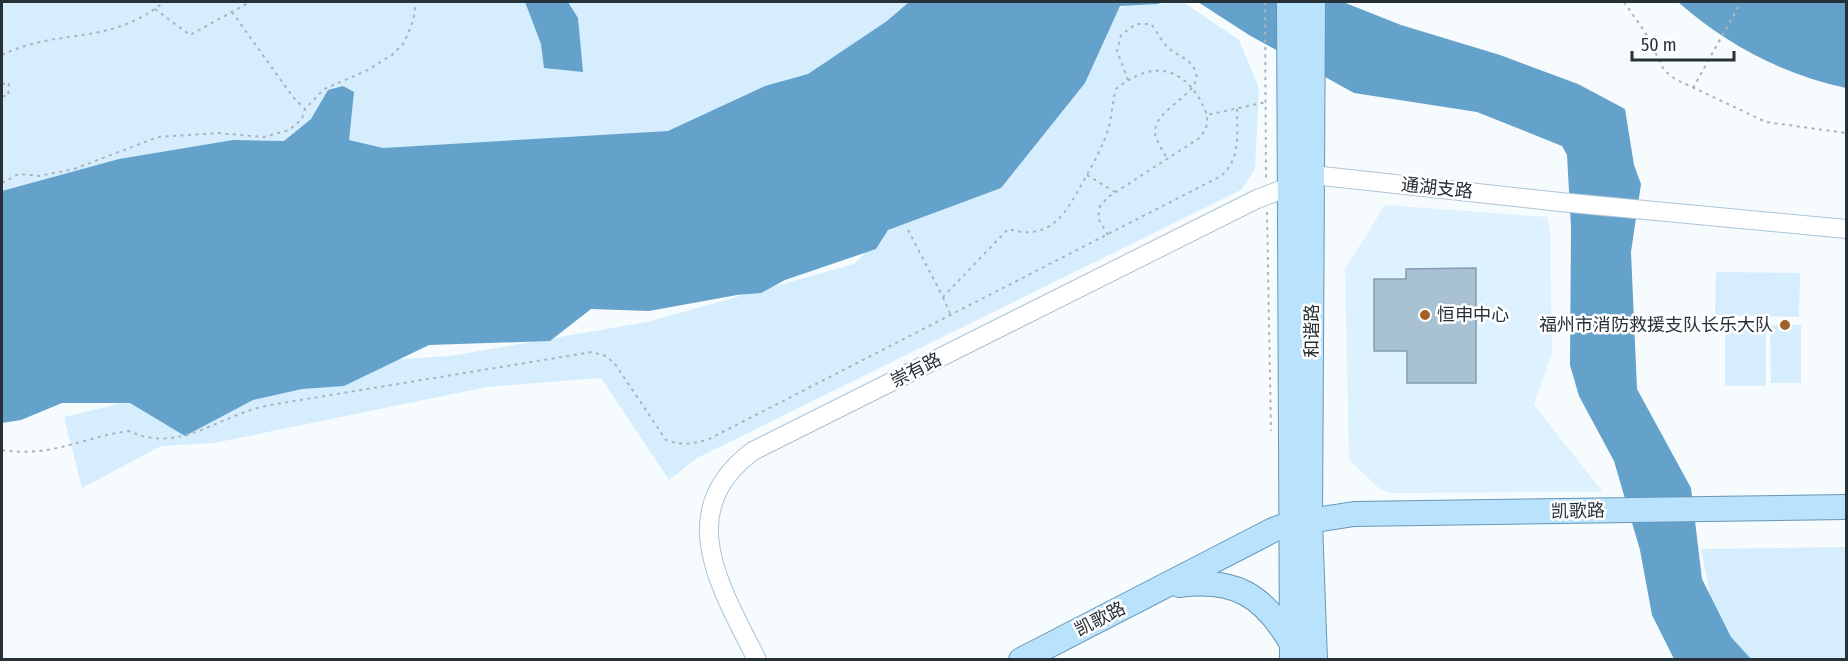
<svg xmlns="http://www.w3.org/2000/svg" width="1848" height="661" font-family="'Fira Sans Condensed','Noto Sans SC',sans-serif">
<rect width="100%" height="100%" fill="#f6fbfe"/>
<polygon fill="#ddf1ff" points="1385,205 1547,217 1550,228 1552,353 1534,405 1603,492 1392,493 1380,489 1349,460 1345,269"/>
<g fill="#d6edfe">
<polygon points="2,2 923,2 839,99 558,179 2,229"/>
<polygon points="1183,2 1239,40 1259,88 1255,169 1241,190 697,458 669,480 601,378 487,387 214,443 161,446 82,488 64,417 272,367 450,356 647,322 854,264 1103,19 1124,6"/>
<polygon points="1716,272 1800,273 1799,317 1715,315"/>
<rect x="1725" y="322" width="41" height="64"/>
<polygon points="1770,325 1801,325 1801,383 1771,383"/>
<polygon points="1846,547 1846,659 1743,659 1715,619 1701,549"/>
</g>
<g fill="#64a2cc">
<polygon points="525,2 568,2 578,18 583,72 544,68 541,44"/>
<polygon points="909,2 1163,2 1158,4 1120,6 1085,83 1001,188 888,230 876,249 785,280 761,293 737,295 649,311 591,309 550,341 429,345 344,386 302,389 253,400 185,436 130,403 62,403 21,420 2,423 2,191 119,159 233,140 284,141 311,119 328,90 343,86 354,92 349,140 383,148 668,131 765,86 808,74 887,21"/>
<polygon points="1198,2 1343,2 1401,25 1500,55 1578,84 1625,109 1634,165 1641,184 1631,252 1637,389 1691,488 1702,579 1731,637 1751,659 1674,659 1652,615 1640,550 1614,461 1579,396 1570,365 1571,227 1567,155 1562,146 1477,112 1354,93 1249,35"/>
<path d="M 1678,2 L 1846,2 L 1846,88 C 1782,74 1727,45 1678,2 Z"/>
</g>
<polygon fill="#a8c1d3" stroke="#859dae" stroke-width="1.5" points="1476,268 1476,383 1407,383 1407,351 1374,351 1374,279 1406,279 1406,269"/>
<g fill="none" stroke-linecap="round" stroke-linejoin="round">
<g stroke="#abc4d6" stroke-width="20">
<g id="minor">
<polyline points="1313,175 1560,202 1846,229"/>
<path d="M 757,660 C 722,589 671,512 753,451 L 1257,199 L 1289,187"/>
</g>
</g>
<g stroke="#6897b7" stroke-width="26">
<g id="major">
<polyline points="1289,2 1292,660"/>
<polyline points="1313,2 1310,522 1315,660"/>
<path d="M 1179,585 C 1235,578 1263,595 1291,642"/>
<polyline points="1021,660 1273,530 1290,524 1354,514 1846,507"/>
</g>
</g>
<g stroke="#acb3b7" stroke-width="2" stroke-dasharray="3 4.5" stroke-linecap="butt">
<polyline points="1265,2 1266,179"/>
<polyline points="1624,2 1645,32 1664,70 1675,79 1766,122 1846,133"/>
<polyline points="155,9 190,35 250,2"/>
<polyline points="232,12 293,97 305,109"/>
<path d="M 2,55 C 59,27 108,47 164,2"/>
<path d="M 1128,80 L 1117,51 L 1121,35 L 1136,24 L 1151,24 C 1158,32 1163,45 1171,50 C 1180,57 1190,59 1195,70 C 1206,93 1153,108 1155,133 C 1156,141 1163,151 1167,158"/>
<polyline points="2,84 9,83 8,96 2,96"/>
<polyline points="1693,88 1741,2"/>
<polyline points="1087,175 1115,192"/>
<polyline points="2,183 19,174 39,176 74,169 158,137 217,133 264,137 289,130 302,119 305,109 324,89 366,71 392,55 404,43 413,21 416,2"/>
<polyline points="1267,212 1271,431"/>
<path d="M 908,230 L 943,297 L 1008,229 C 1051,242 1066,213 1084,180 C 1093,164 1102,148 1108,130 C 1112,117 1112,103 1116,89 C 1155,57 1189,68 1207,115 L 1266,102"/>
<polyline points="1108,235 1098,218 1100,206 1108,197 1201,137 1207,125 1207,115"/>
<polyline points="943,297 951,316"/>
<path d="M 2,450 C 52,458 82,437 129,431 C 172,451 206,426 245,412 C 255,408 266,406 276,404 L 592,352 L 606,356 L 615,364 L 666,440 C 682,446 693,444 709,439 L 1221,176 C 1241,159 1237,134 1237,109"/>
</g>
<use href="#minor" stroke="#fff" stroke-width="18"/>
<use href="#major" stroke="#b9e2fd" stroke-width="24"/>
</g>
<g fill="#a16229" stroke="#fff" stroke-width="2">
<circle cx="1425" cy="315" r="6"/>
<circle cx="1785" cy="325" r="6"/>
</g>
<g text-anchor="middle" dominant-baseline="central" stroke-width="5" stroke-linejoin="round" paint-order="stroke">
<g font-size="18" fill="#273138" stroke="#fff">
<text transform="translate(1437 188) rotate(6)">通湖支路</text>
<text transform="translate(1312 331) rotate(-90)">和谐路</text>
<text transform="translate(916 370) rotate(-27)">崇有路</text>
<text transform="translate(1578 511) rotate(-1)">凯歌路</text>
<text transform="translate(1100 619) rotate(-27)">凯歌路</text>
</g>
<g font-size="18" fill="#273138" stroke="#fff" text-anchor="start">
<text x="1437" y="315">恒申中心</text>
<text x="1773" y="325" text-anchor="end">福州市消防救援支队长乐大队</text>
</g>
</g>
<rect width="1848" height="661" fill="none" stroke="#273138" stroke-width="6"/>
<path d="M1632 51v9h102v-9" fill="none" stroke="#273138" stroke-width="3"/>
<text x="1641" y="51" font-size="18" fill="#273138" stroke="#ffffff" stroke-width="4.5" paint-order="stroke">50 m</text>
</svg>
